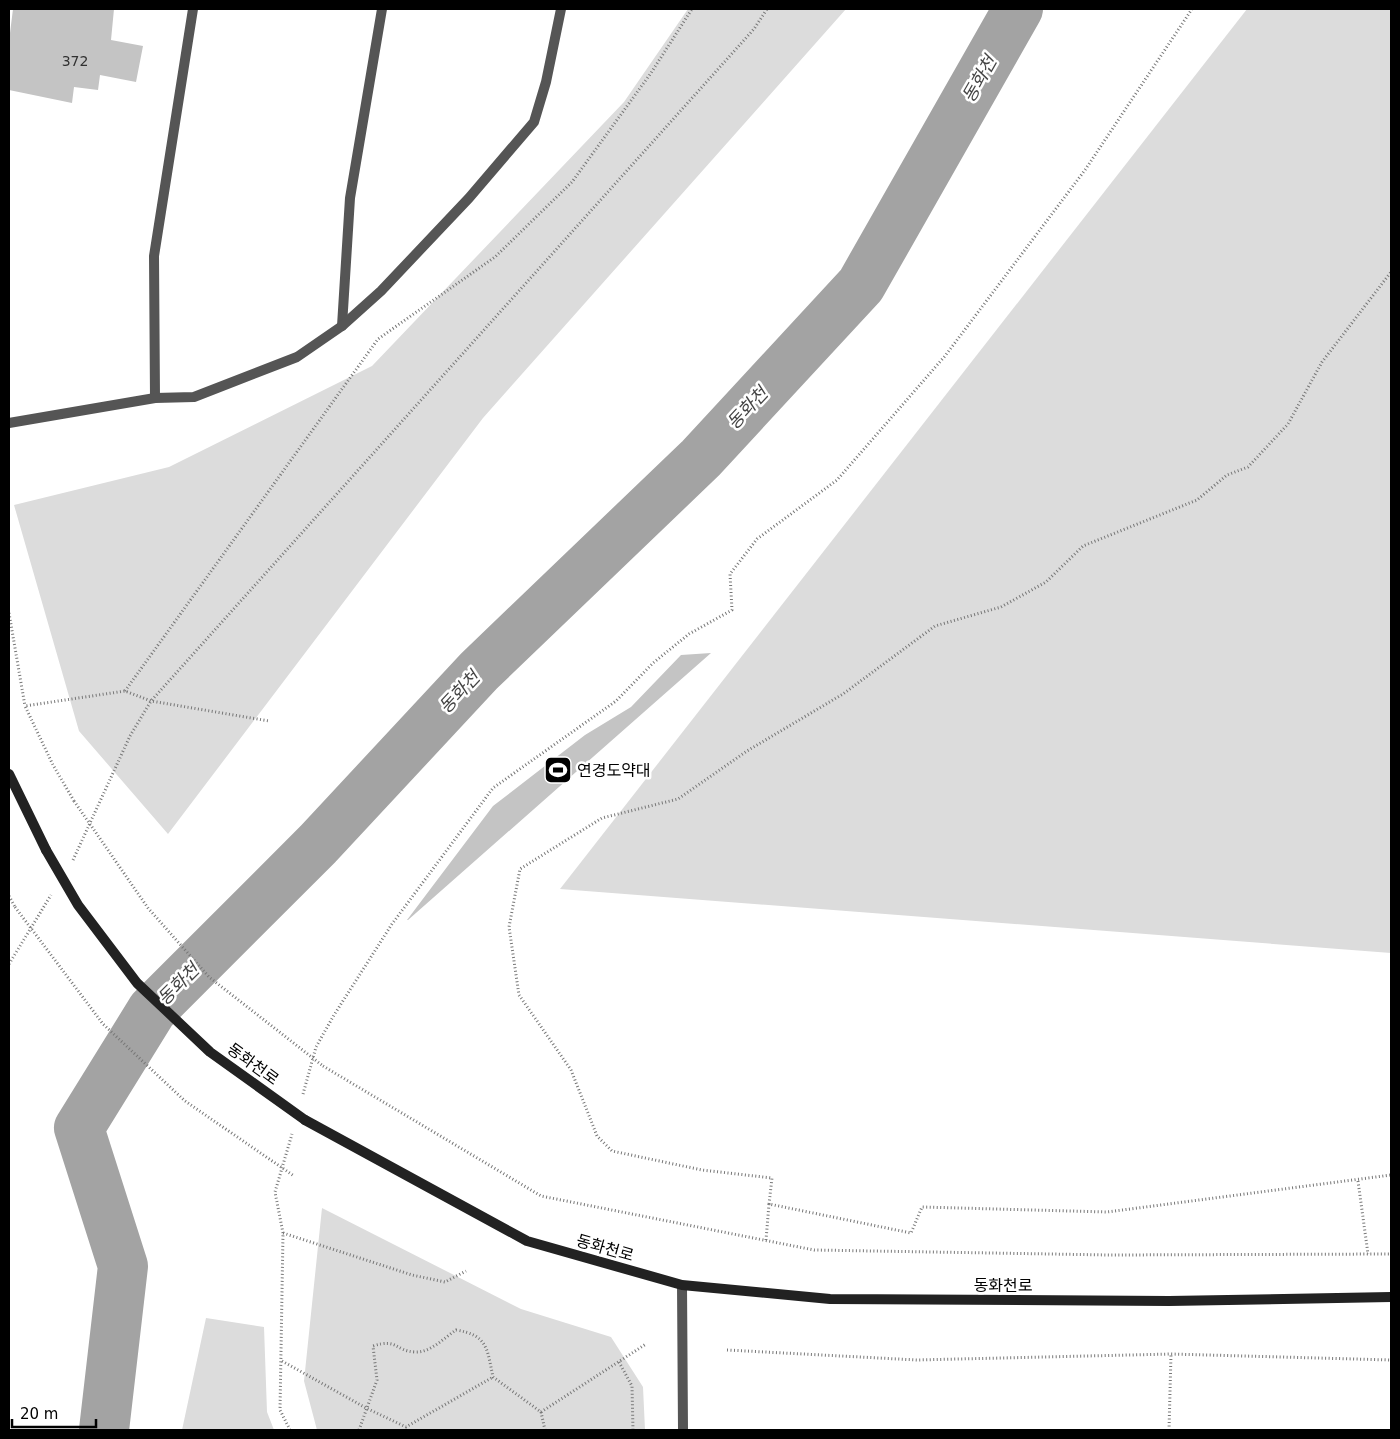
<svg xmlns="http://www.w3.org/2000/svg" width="1400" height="1439" font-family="'DejaVu Sans','Noto Sans KR',sans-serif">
<rect width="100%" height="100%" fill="#fff"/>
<g fill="#dcdcdc">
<polygon points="688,9 846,9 483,418 168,834 79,731 14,505 169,467 372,366 624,102"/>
<polygon points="1247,9 1391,9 1391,953 560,889"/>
<polygon points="322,1208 521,1309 611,1337 643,1387 645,1430 317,1430 304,1381"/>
<polygon points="206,1318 264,1327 267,1412 274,1430 182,1430"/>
</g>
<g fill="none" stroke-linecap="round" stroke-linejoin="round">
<polyline stroke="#a3a3a3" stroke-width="50" points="104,1430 123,1266 79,1128 152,1010 318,844 479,671 701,458 861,285 1018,9"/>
</g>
<g fill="#c4c4c4">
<polygon points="13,9 114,9 111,40 143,46 136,82 100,75 98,90 74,87 72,103 9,90 9,41"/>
<polygon points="711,653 408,920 407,920 493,806 585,735 631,707 681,655"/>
</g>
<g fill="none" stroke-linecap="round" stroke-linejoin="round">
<g stroke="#777" stroke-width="3" stroke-dasharray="1 2.5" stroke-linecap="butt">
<polyline points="9,613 25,706"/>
<polyline points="125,691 378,339 495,257 572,182 651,73 692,9"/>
<polyline points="74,801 53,765 25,706 125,691 151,701 269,721"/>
<polyline points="73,860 130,736 151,701 754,29 767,9"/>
<polyline points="9,896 15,907"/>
<polyline points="9,964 51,895"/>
<polyline points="323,1066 541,1196 814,1250 1109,1255 1391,1254"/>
<polyline points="303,1094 316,1047 334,1015 392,924 493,788 616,701 653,663 689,634 732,610 730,574 757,539 837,480 945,356 1085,170 1192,9"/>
<polyline points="1358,1181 1368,1254"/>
<polyline points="769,1204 772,1178 702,1170 612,1151 597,1136 571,1070 519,995 509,927 520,869 602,818 678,799 747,751 843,694 935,626 1001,607 1046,582 1083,546 1197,500 1227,475 1248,467 1288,424 1322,362 1391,272"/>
<polyline points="283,1233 275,1192 292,1134"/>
<polyline points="766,1240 769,1204 911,1233 922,1207 1107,1212 1391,1175"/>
<polyline points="727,1350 917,1360 1171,1354 1391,1360"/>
<polyline points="282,1361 366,1408 406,1427 493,1377"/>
<polyline points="619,1362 632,1386 633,1430"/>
<polyline points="541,1412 545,1430"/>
<polyline points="290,1430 280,1410 283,1233 412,1275 445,1282 466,1271"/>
<path d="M 359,1430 L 377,1380 L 373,1346 C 398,1338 395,1351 415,1352 C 430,1353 444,1338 456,1330 C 488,1335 487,1349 493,1377 L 541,1412 L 646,1344"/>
<polyline points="1169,1430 1171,1354"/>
</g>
<g stroke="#555" stroke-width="10">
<polyline points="342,326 350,198 382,9"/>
<polyline points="155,398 154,256 193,9"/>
<polyline points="9,423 155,398 194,397 297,357 342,326 381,291 469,198 534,122 546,82 561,9"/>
</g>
<polyline stroke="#555" stroke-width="10" points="682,1285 683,1430"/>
<g stroke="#222" stroke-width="10">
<polyline points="9,774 46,850"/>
<polyline points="305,1120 527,1241 682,1285 830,1299 1169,1301 1391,1297"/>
</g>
<g stroke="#777" stroke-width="3" stroke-dasharray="1 2.5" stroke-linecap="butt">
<polyline points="74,801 148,908 209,977 323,1066"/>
<polyline points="15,907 103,1024 185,1101 294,1176"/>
</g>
<polyline stroke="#222" stroke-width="10" points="46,850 78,905 137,983 210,1052 305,1120"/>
</g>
<defs>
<g id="stadium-square" transform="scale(1.4375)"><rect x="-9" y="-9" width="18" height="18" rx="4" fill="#000" stroke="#fff"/><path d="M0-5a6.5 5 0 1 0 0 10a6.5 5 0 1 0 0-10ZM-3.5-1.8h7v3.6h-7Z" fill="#fff"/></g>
</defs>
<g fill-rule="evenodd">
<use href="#stadium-square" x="558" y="770"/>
</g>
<g text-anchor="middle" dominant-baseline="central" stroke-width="5" stroke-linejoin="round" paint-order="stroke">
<g font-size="14" fill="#313131">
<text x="75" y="61">372</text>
</g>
<g font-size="16" fill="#000" stroke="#fff" text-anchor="start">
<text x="577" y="770">연경도약대</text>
</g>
<g font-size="16" fill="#000" stroke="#fff">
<text transform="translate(253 1064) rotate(36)">동화천로</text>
<text transform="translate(605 1248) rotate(16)">동화천로</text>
<text x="1003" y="1285">동화천로</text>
</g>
<g font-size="18" font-style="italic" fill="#444" stroke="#fff">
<text transform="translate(979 79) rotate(-60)">동화천</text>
<text transform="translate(747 408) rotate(-47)">동화천</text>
<text transform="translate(459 692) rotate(-47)">동화천</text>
<text transform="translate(178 984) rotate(-45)">동화천</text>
</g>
</g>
<rect width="1400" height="1439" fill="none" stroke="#000000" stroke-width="20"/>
<path d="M12 1419v8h84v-8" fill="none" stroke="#000000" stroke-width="2.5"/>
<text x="20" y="1419" font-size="15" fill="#000000" stroke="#ffffff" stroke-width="4" paint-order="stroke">20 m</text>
</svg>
